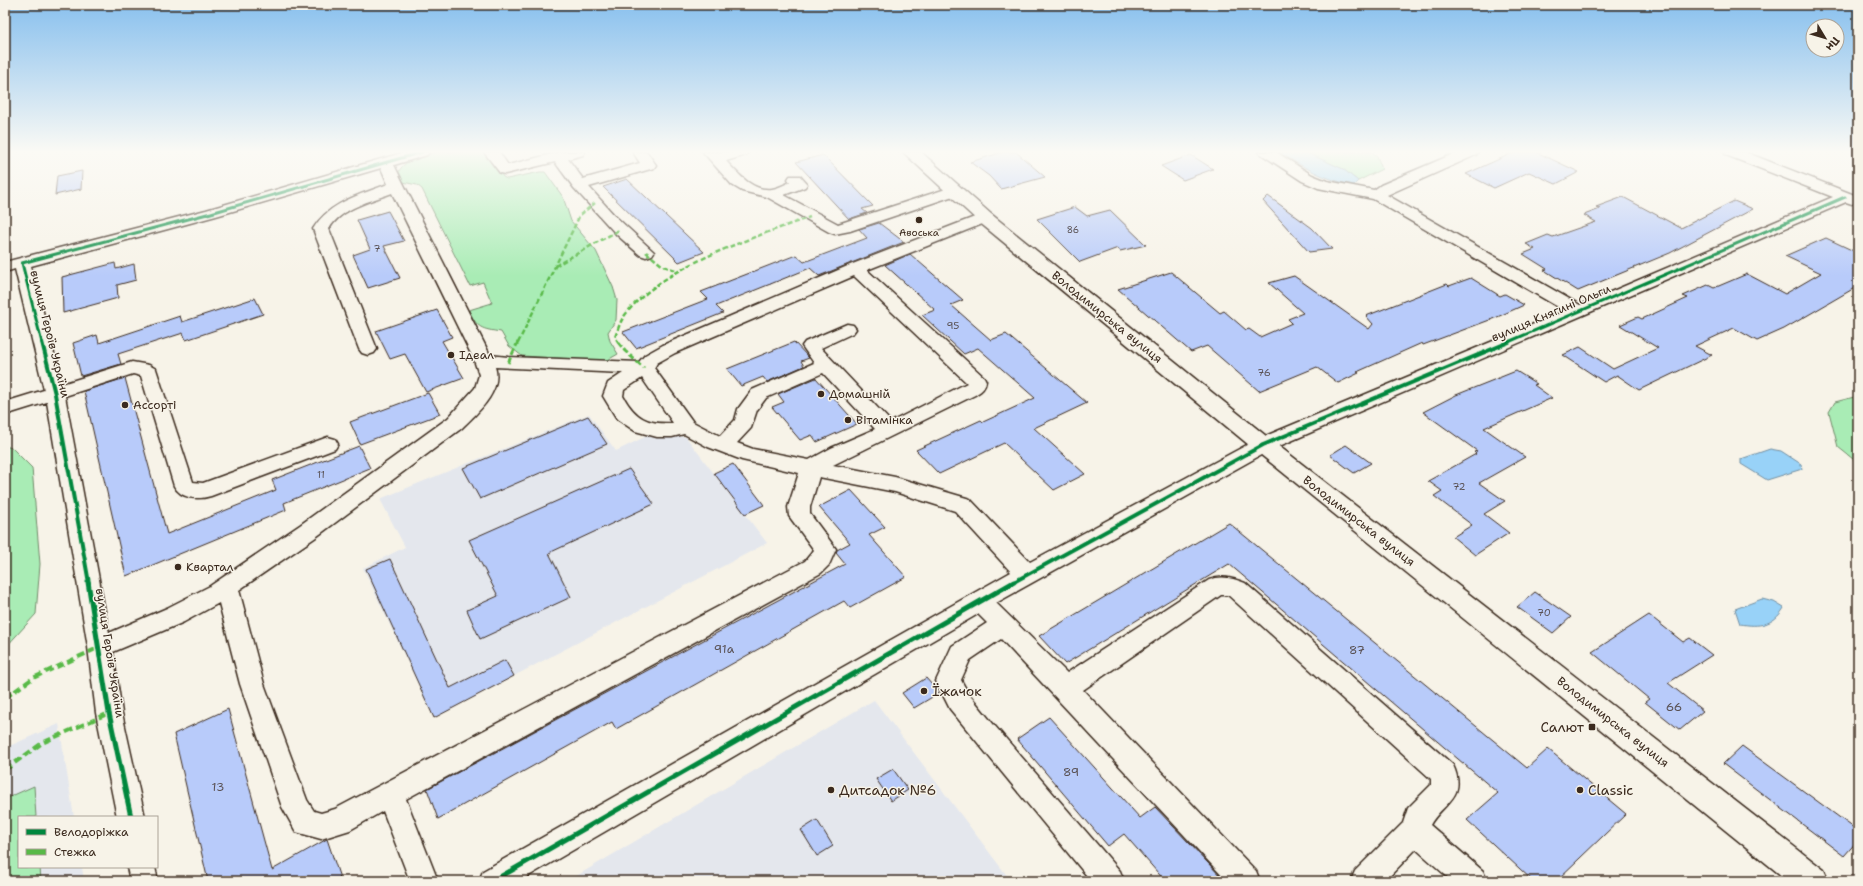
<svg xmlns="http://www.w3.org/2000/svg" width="1863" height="886" font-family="'Shantell Sans',sans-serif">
<rect width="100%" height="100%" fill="#f7f3e8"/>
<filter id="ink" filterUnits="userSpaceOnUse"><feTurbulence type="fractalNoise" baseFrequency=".025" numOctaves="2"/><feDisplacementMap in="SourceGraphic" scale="8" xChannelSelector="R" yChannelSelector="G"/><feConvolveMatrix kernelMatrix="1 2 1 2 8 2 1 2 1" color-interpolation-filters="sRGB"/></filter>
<g filter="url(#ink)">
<g fill="#e4e7ed">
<polygon points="589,414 616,451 653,433 686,437 767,543 434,718 363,568 405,547 380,499"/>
<polygon points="874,700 1011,881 568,881"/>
<polygon points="59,724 74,817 19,817 19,867 82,867 84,881 5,881 5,748"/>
</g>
<g fill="#a9ecb5" stroke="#728b6a">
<path d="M 438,152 L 487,152 L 503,177 L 507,179 L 540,172 L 545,172 L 563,197 L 571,221 L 596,251 L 613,287 L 617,300 L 616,320 L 608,332 L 610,341 L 618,354 L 606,361 L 522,356 L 509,346 L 501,332 C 482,329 477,329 469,310 L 492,303 L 483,282 L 470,286 L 422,189 L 417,185 L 403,182 L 399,171 C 406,158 425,156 438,152 Z"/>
<polygon points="1305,152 1372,152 1377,156 1382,169 1358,181 1343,169"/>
<polygon points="1858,396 1858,463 1838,447 1829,412 1835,402"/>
<polygon points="5,446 12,448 32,468 40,564 36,614 5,648"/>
<polygon points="34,786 36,817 19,817 19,867 40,867 41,881 5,881 5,799"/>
</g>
<g fill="#98d2f8" stroke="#738fa1">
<path d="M 1279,152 L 1305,152 L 1343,169 L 1358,181 L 1354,185 C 1325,180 1303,167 1279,152 Z"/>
<polygon points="1770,449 1781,451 1801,464 1802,469 1767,480 1741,464 1741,459"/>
<path d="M 1762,599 L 1774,602 L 1784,608 C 1773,626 1759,627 1740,624 L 1735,609 Z"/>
</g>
<g fill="#b8cbfa" stroke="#3b2a1e">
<polygon points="1003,152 1016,152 1045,177 1001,189 989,176 970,162"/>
<polygon points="1515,152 1536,152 1579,172 1556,184 1529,172 1494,188 1466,174"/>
<polygon points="823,155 873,206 862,209 867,213 849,219 796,162"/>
<polygon points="1191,155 1213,169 1183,180 1161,166"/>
<polygon points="82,171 81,189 55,195 57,176"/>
<polygon points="627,179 704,252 679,262 603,187"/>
<polygon points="1268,196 1312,228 1332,249 1309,252 1263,201"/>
<polygon points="1623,197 1681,228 1734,201 1753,209 1670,253 1578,291 1544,270 1547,269 1523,254 1535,249 1526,244 1548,235 1553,237 1596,222 1584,215 1600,209 1596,207"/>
<polygon points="1075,207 1087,216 1110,210 1146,245 1120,251 1118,248 1080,262 1037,219"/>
<polygon points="388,211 404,241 384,246 400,278 368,288 353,255 370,249 357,220"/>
<polygon points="879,223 904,242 819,276 810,268 716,306 723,313 636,348 623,332 708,299 701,292 796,255 804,262 867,238 859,229"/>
<polygon points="1826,238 1858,253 1858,286 1784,329 1757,341 1734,328 1695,346 1712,355 1639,390 1617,375 1604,382 1563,355 1580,347 1613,369 1658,348 1620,325 1638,317 1642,319 1688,298 1683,296 1708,285 1714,288 1747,274 1785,294 1821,273 1785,256"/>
<polygon points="910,254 963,300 951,305 991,340 1006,334 1087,403 1034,428 1085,474 1054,490 1004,443 939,474 916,450 981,420 983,422 1035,398 978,348 964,354 922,315 935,310 885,265"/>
<polygon points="115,263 116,269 134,264 136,280 117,285 118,298 63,313 62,277"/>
<polygon points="1171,272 1220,313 1224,311 1246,330 1249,329 1260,337 1292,323 1288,319 1303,313 1269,283 1294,276 1369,329 1373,324 1366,316 1447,284 1449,286 1471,278 1500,296 1505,294 1524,305 1495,318 1423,345 1422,343 1357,372 1359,373 1338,383 1317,367 1259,391 1207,346 1191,352 1118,289"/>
<polygon points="255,298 263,314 186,340 183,333 118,354 121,364 81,376 73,343 97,335 99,343 180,316 182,322"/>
<polygon points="437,310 452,337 442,341 464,378 426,392 405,354 390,359 376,331"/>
<polygon points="794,342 809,358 801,361 804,366 767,382 763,377 741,386 727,369"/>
<polygon points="1516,371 1537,384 1534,385 1552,398 1484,428 1525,457 1479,483 1505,501 1484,514 1509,533 1475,555 1453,537 1472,525 1434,496 1442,491 1428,481 1476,454 1474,452 1477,451 1423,412 1456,395"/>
<polygon points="125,378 167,534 276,490 272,480 359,446 370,468 284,503 286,510 126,576 84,391"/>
<polygon points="816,378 857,424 817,442 812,435 800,440 772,407 784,402 778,394"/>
<polygon points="428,393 440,414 360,444 350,422"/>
<polygon points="588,416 607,444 480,499 463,468"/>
<polygon points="1346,445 1371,463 1354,473 1330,455"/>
<polygon points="733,464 764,505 745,514 714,473"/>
<polygon points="629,469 654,504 549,553 571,597 480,639 467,610 498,596 469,540"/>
<polygon points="851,490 885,527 869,535 906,577 850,608 844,601 616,729 612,722 438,819 427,789 845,564 836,553 837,550 850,543 819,507"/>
<polygon points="1229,523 1527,768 1548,749 1626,814 1556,881 1533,881 1467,820 1498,793 1229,564 1065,664 1039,636"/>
<polygon points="390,559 450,688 505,660 514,676 434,718 366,569"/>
<polygon points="1535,592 1571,617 1553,633 1517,607"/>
<polygon points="1649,615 1683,642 1690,638 1712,655 1668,683 1703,711 1680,730 1645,702 1649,699 1592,652"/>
<polygon points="926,678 939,693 914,708 902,693"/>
<polygon points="228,709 272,870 327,839 341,881 208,881 174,734"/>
<polygon points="1049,717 1140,818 1155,807 1225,881 1165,881 1124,834 1108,846 1017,739"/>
<polygon points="1742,746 1858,831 1858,840 1844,856 1723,764"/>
<polygon points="893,769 908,790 891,801 876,779"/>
<polygon points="817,820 833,846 817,856 801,830"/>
</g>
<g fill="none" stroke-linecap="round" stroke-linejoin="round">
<g stroke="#3b2a1e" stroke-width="3">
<g id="minor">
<path d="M 405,152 L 429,152 L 427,155 L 394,165 L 490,355 L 508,357 L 639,362 L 645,355 L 663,345 L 850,265 L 980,215 L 990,215 L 993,218 L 990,221 L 867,270 L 984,377 L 986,381 C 985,389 981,391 975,395 L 833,465 L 895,477 L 970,499 L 1030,562 L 1256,440 L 1565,311 L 1373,199 L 1318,188 L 1302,181 L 1258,152 L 1276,152 L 1312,175 L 1327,181 L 1374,190 L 1381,185 L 1458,152 L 1478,152 L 1476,155 L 1387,195 L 1580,305 L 1833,197 L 1726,155 L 1724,152 L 1745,152 L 1857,196 L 1858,201 L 1852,204 L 1846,202 L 1270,450 L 996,603 L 1067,673 L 1209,580 C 1222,575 1232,578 1245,583 L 1453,765 C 1468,798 1443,802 1430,825 L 1483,871 L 1487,881 L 1452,881 L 1416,849 L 1385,881 L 1351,881 L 1355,871 L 1403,823 L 1408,808 L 1431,785 L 1431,779 L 1228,595 L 1221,595 L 1083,690 L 1256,871 L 1260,881 L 1227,881 L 1001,639 L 970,660 L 961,680 L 968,693 L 994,725 L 1120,871 L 1124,881 L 1091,881 L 950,709 L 936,681 L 952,646 L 987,623 L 978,614 L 520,881 L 479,881 L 483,871 L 1011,572 L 955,511 L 895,492 L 819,477 L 810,507 L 810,514 L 836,549 L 829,565 L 821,573 L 406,799 L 438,881 L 410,881 L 383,811 L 350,830 L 321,839 L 296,832 L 282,807 L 240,684 L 219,603 L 184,622 L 113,652 L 122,713 L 145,817 L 117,817 L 96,713 L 88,647 L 47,402 L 5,415 L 5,402 L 44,390 L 15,269 L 5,272 L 5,262 L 206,210 ZM 381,168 L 388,184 C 360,195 329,202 313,229 L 359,349 L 362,353 L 368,355 L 374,353 L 377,349 L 329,229 C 341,208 371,201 392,193 L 474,360 L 479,375 L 475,388 L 448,418 L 300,525 L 210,586 L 167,608 L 109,633 L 65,396 L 133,374 L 141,376 L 174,486 C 181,499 198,500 211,496 L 335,449 L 338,444 L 335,439 L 328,437 L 203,483 L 193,482 L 156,369 L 149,365 L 132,362 L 62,384 L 31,266 L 216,216 ZM 854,276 L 967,383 L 891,422 L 821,348 L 853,333 L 856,329 L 853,325 L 847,324 L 805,342 L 802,346 L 814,363 L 752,390 L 738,409 L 735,420 L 720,436 L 693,422 L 654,368 L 657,363 L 675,353 ZM 495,367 L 623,373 L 608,383 L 603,396 L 617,419 L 635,431 L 657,437 L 672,437 L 684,434 L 708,447 L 742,460 L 799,473 L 788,507 L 789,516 L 814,550 L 805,561 L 335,809 L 321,813 L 314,811 L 307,800 L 264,684 L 239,590 L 316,537 L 462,428 C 477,413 503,391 495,367 ZM 823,373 L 875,429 L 831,448 L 809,460 L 753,449 L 737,443 L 751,428 L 757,410 L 766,398 ZM 642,378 L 673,423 C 648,425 635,418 623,396 L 624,390 Z"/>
<polygon points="484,152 499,152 508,165 560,152 585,152 583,155 568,159 583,179 640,163 633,152 647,152 656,165 654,168 589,187 615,216 654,252 652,255 646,257 640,255 616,234 574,188 555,162 505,174 500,173"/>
<path d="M 703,152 L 748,152 L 746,155 L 726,161 C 737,173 753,192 772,189 C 778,188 784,185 790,182 L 788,179 L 790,176 L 800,176 L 807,184 L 805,187 L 784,195 L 838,224 L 949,188 L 959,188 L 961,191 L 959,194 L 850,231 L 835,234 L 829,232 L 767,197 L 742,191 L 732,185 Z"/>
<polygon points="127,867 155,867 158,881 130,881"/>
</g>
</g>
<g stroke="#3b2a1e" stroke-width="3">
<polygon id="major" points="903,152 921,152 991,214 1271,440 1824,870 1829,881 1788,881 1255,450 979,222"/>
</g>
<use href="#minor" fill="#f7f3e8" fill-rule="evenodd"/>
<use href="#major" fill="#f7f3e8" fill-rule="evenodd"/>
<g stroke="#58b947" stroke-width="2.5" stroke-dasharray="5 2.5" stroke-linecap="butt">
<polyline points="646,252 663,266 679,271"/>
<polyline points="555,266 619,230"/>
<polyline points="518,343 580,215 595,203"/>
<path d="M 619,343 L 615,337 C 618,330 620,321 625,315 C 663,265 753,238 810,217"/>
</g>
<g stroke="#58b947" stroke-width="3" stroke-dasharray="6 3" stroke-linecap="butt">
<polyline points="618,342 625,351 644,368"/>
<polyline points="508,363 518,342"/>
</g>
<g stroke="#58b947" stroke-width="4" stroke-dasharray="8 4" stroke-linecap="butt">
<polyline points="5,698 33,678 100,647"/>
<polyline points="5,770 42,743 109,713"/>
</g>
<g stroke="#f7f3e8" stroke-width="5">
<g id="cycleway-far2">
<polyline points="42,343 22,263 211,213 422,152"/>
<polyline points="1506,343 1845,197"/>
</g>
</g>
<g stroke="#f7f3e8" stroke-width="6">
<g id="cycleway-far1">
<polyline points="42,342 55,394 89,583"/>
<polyline points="1012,583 1263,445 1509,342"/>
</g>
</g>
<g stroke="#f7f3e8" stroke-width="8">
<g id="cycleway">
<polyline points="88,582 109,713 131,817"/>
<polyline points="493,881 1014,582"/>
</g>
</g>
<use href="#cycleway-far2" stroke="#00873e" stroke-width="3"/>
<use href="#cycleway-far1" stroke="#00873e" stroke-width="4"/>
<use href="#cycleway" stroke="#00873e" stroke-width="5"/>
</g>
</g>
<linearGradient id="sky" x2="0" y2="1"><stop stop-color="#88c0ee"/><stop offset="0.55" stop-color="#fbfaf5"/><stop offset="1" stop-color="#fbfaf5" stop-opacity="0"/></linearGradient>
<rect width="1863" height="276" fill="url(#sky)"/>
<g fill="#3b2a1e" stroke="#f7f3e8" stroke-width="1.5">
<circle cx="919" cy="220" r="4"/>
<circle cx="451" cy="355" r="4"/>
<circle cx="821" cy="394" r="4"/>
<circle cx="125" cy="405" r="4"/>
<circle cx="848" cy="420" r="4"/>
<circle cx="178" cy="567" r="4"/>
<circle cx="924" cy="691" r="4"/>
<rect x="1588" y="723" width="8" height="8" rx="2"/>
<circle cx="831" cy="790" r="4"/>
<circle cx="1580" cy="790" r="4"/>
</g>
<g text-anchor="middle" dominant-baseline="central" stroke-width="3" stroke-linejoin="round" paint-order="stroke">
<g font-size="9" fill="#5a5255">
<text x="1073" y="230">86</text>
</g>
<g font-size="10" fill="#3b2a1e" stroke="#f7f3e8">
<text x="919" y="232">Авоська</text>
</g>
<g font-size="10" fill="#5a5255">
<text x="377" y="248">7</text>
<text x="953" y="325">95</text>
<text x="1264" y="372">76</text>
<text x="321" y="474">11</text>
<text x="1459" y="486">72</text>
<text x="1544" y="612">70</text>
</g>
<g font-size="12" fill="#3b2a1e" stroke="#f7f3e8">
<text transform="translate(1551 313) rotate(-23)">вулиця Княгині Ольги</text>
<text transform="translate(1107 317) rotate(39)">Володимирська вулиця</text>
<text transform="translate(50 334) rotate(76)">вулиця Героїв України</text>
<text transform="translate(1359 521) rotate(38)">Володимирська вулиця</text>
<text transform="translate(110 653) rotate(81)">вулиця Героїв України</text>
<text transform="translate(1613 722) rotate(38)">Володимирська вулиця</text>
</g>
<g font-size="12" fill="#3b2a1e" stroke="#f7f3e8" text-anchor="start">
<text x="459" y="355">Ідеал</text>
<text x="829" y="394">Домашній</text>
<text x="133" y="405">Ассорті</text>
<text x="856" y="420">Вітамінка</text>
<text x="186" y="567">Квартал</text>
</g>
<g font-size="12" fill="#5a5255">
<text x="724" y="649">91а</text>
<text x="1357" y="650">87</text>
<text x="1674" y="707">66</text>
<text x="1071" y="772">89</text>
<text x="218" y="787">13</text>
</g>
<g font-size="14" fill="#3b2a1e" stroke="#f7f3e8" text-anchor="start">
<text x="932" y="691">Їжачок</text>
<text x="1584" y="727" text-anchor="end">Салют</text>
<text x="839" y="790">Дитсадок №6</text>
<text x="1588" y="790">Classic</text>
</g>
</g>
<rect width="1863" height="886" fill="none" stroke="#f7f3e8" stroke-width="20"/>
<rect x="10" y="10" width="1843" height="866" fill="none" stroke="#3b2a1e" stroke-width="1.5" filter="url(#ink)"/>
<rect x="18" y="816" width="140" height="52" fill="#f7f3e8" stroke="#aca397"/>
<rect x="26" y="829" width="20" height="6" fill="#00873e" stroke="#aca397"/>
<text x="54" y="836" font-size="12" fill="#3b2a1e">Велодоріжка</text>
<rect x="26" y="849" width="20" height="6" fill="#58b947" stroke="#aca397"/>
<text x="54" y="856" font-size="12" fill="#3b2a1e">Стежка</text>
<g transform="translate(1825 38) rotate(128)"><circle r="19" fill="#f7f3e8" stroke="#aca397"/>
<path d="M0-3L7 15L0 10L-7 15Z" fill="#3b2a1e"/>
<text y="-6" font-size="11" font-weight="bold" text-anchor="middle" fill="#3b2a1e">Пн</text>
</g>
</svg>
